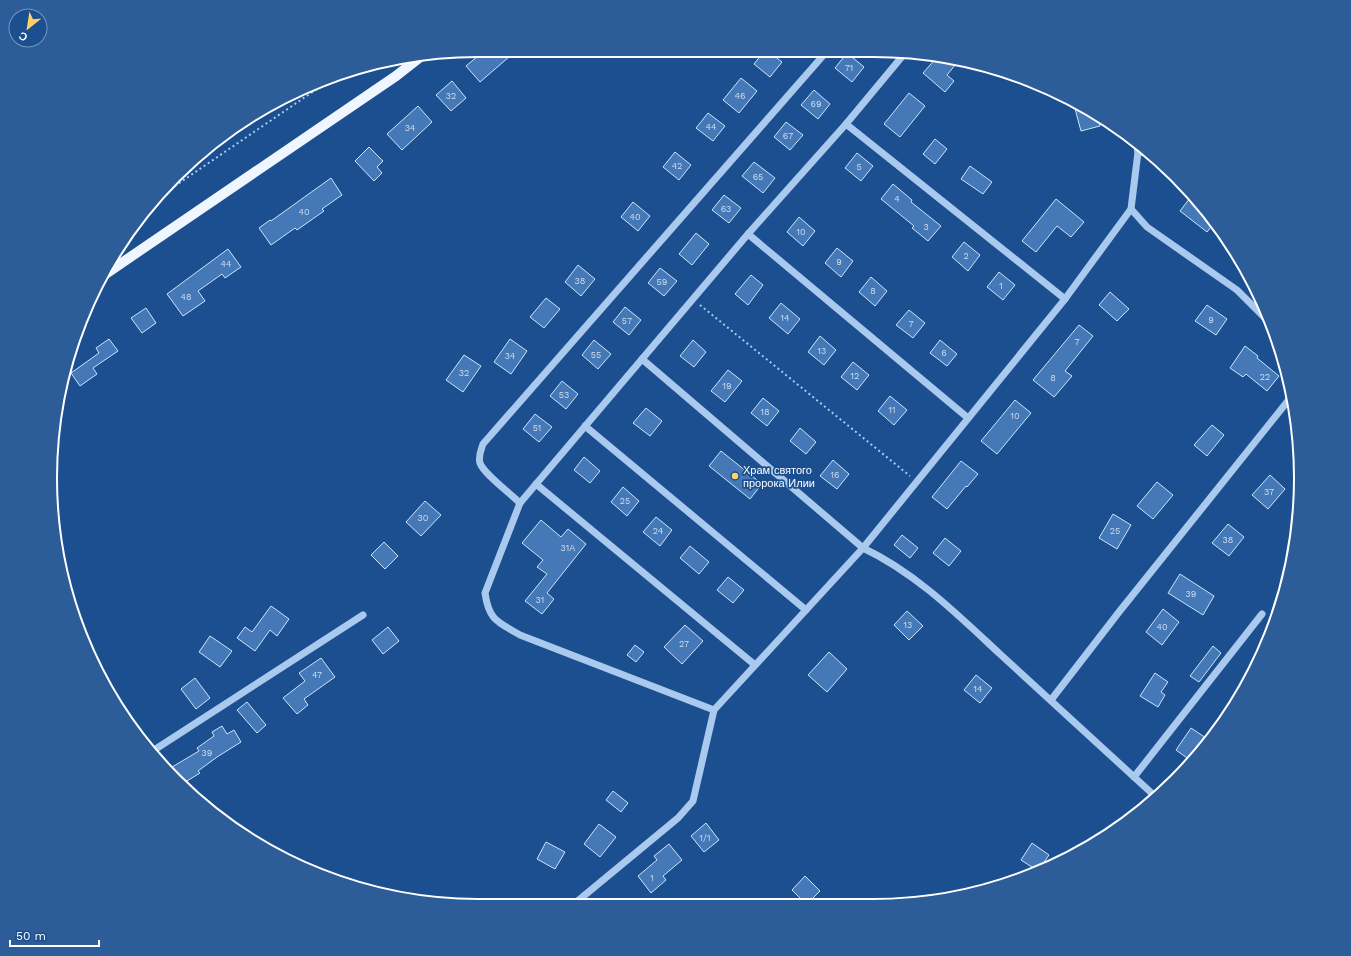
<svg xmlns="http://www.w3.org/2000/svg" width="1351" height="956" font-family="'Work Sans',sans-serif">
<rect width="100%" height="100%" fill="#1b4f8f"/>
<g fill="#4478b7" stroke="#cfe3fa">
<polygon points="485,50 517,50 480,82 466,66"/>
<polygon points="765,50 767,50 782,62 770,77 754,64"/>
<polygon points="847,53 864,67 852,82 835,68"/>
<polygon points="938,56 960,59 947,75 954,81 945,92 923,73"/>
<polygon points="741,78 757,91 739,113 723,100"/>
<polygon points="452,81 466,98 451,111 436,95"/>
<polygon points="814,90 830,104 818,119 801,105"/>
<polygon points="909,93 925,106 900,137 884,124"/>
<polygon points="1073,101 1087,107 1097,114 1100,126 1081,131"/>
<polygon points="418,106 432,122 402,150 387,134"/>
<polygon points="708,113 725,126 713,141 696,128"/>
<polygon points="786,122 803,135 790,150 774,137"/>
<polygon points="935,139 947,149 935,164 923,154"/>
<polygon points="369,147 383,161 377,167 382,173 374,181 355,161"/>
<polygon points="675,152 691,165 679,180 663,167"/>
<polygon points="857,153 873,166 861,181 845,168"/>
<polygon points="754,162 775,178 763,193 742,176"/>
<polygon points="970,166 992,182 983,194 961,179"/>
<polygon points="331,178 342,195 322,209 324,211 297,230 295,228 271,245 259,228 270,220 271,221"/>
<polygon points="893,184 912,200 911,202 941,226 928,241 912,228 914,226 881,199"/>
<polygon points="1193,194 1214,223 1207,232 1180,211"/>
<polygon points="724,195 741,208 729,223 712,210"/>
<polygon points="1056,199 1084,222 1071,237 1057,226 1036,252 1022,241"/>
<polygon points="633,202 650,216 638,231 621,217"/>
<polygon points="799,217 815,231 803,246 787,232"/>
<polygon points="696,233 709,244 692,265 679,254"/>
<polygon points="964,242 980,255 968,271 952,257"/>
<polygon points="837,248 853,261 841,277 825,263"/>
<polygon points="228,249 241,267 225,278 222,274 198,291 205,301 183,316 167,294"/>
<polygon points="578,265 595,279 581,296 565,282"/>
<polygon points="660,268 677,281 664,296 648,283"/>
<polygon points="999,272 1015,285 1003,300 987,287"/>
<polygon points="751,275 763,285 748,305 735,294"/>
<polygon points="871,277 887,291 875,306 859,292"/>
<polygon points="1110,292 1129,309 1117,321 1099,305"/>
<polygon points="546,298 560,309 544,328 530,317"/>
<polygon points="781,303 800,319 788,334 769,318"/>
<polygon points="1207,305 1227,319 1216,335 1195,321"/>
<polygon points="625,307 641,320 629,335 613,322"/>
<polygon points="146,308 156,323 142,333 131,318"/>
<polygon points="909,310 925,323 913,338 896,325"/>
<polygon points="1079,325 1093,336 1065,371 1072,376 1054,397 1033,380"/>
<polygon points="820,336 836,350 824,365 808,352"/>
<polygon points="109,339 118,351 93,368 97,374 80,386 71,373 99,353 96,348"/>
<polygon points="510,339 527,351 511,374 494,362"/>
<polygon points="594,340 611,354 598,369 582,355"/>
<polygon points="693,340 706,352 694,367 680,356"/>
<polygon points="940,340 957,354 947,366 930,353"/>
<polygon points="1245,346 1258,356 1257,358 1279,376 1267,391 1246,374 1243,377 1230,368"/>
<polygon points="464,355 481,366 463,392 446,380"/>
<polygon points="853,362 869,375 857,390 841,377"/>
<polygon points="728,370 742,381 725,402 711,391"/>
<polygon points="562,381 578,394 566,409 550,396"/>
<polygon points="890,396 907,410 894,425 878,411"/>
<polygon points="763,398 779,411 767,426 751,413"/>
<polygon points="1015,400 1031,413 997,454 981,441"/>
<polygon points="646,408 662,421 650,436 633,423"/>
<polygon points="535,414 552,427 539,442 523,429"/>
<polygon points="1212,425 1224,435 1207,456 1194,445"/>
<polygon points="800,428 816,442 806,454 790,441"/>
<polygon points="721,451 762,484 750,499 709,466"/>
<polygon points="584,457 600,471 590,483 574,470"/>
<polygon points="833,460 849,474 837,489 820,476"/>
<polygon points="961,461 978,474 967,487 966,486 947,509 932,497"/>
<polygon points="1270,475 1285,489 1268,509 1252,495"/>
<polygon points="1157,482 1173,495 1153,519 1137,506"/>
<polygon points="623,487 639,501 627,516 611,502"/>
<polygon points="425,501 441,515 421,536 406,522"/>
<polygon points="1113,514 1131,525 1117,549 1099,538"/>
<polygon points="656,517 672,530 660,546 643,532"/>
<polygon points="541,520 561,537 568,529 586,544 547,593 554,599 542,614 525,601 547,574 537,567 543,560 522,543"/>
<polygon points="1228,524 1244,537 1229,556 1212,543"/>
<polygon points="902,535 918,548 910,558 894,545"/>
<polygon points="945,538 961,551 949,566 933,553"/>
<polygon points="384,542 398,556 385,569 371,555"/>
<polygon points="690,546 709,562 699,574 680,558"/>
<polygon points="1180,574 1214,596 1203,615 1168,593"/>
<polygon points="728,577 744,590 733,603 717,590"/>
<polygon points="271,606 289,619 277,636 270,630 255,651 237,638 245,627 252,632"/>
<polygon points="1163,609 1179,622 1162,645 1146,632"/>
<polygon points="907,611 923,626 909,640 894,625"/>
<polygon points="685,625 703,641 682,664 664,647"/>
<polygon points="388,627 399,641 383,654 372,640"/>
<polygon points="210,636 232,651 220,667 199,652"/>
<polygon points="635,645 644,652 636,662 627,655"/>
<polygon points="1213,646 1221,653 1199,682 1190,676"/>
<polygon points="829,652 847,669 827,692 808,675"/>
<polygon points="321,658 335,677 304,699 308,705 297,714 283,698 305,681 299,673"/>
<polygon points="1155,673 1168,682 1161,692 1165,695 1158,707 1140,696"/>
<polygon points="976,675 992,688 980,703 964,690"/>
<polygon points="195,678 210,698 196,709 181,689"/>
<polygon points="247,702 266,725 257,733 237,710"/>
<polygon points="222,726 227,734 234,730 241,742 217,757 198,771 200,773 182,784 167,770 199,751 197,748 214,736 212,732"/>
<polygon points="1191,728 1206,738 1190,760 1176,750"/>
<polygon points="613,791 628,803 621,812 606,800"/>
<polygon points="706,823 719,840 704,852 691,836"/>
<polygon points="599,824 616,837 600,857 584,844"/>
<polygon points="546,842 565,852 555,869 537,859"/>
<polygon points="1032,843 1049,855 1038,871 1021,860"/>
<polygon points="669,844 682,860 663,876 666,880 651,893 638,876 657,860 654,856"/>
<polygon points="805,876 820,891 808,903 805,903 792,890"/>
</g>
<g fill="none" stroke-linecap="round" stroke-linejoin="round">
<g stroke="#a9c9ee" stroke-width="2" stroke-dasharray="2 3" stroke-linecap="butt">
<polyline points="150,203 333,78"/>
<polyline points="700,305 910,476"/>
</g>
<g stroke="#a9c9ee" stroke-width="7">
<polyline points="846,124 1065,299"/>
<polyline points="1138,152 1149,153"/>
<polyline points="1131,209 1147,227 1237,290 1272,325"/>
<polyline points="748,234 968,418"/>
<path d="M 642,359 L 863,548 C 916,573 959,616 1001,655 C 1053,702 1105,750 1157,798"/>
<polyline points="585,426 806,610"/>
<polyline points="536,484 755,665"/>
<path d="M 520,503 C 511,494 483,473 480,463 C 478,456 481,450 483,444 L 828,50"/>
<polyline points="1051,700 1119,612 1291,397"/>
<path d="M 714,710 L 520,635 C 498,622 489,621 485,593 L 520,503 L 748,234 L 846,124 L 905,53"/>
<polyline points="151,752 363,615"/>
<polyline points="1134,777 1262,614"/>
<polyline points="574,904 678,818 693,801 714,710 863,548 1065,299 1131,209 1138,152 1136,141"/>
</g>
<polyline stroke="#f0f6ff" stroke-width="10" points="104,275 396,76 419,58"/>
</g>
<circle fill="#ffd166" stroke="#1b4f8f" stroke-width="1.5" cx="735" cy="476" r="4"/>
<g text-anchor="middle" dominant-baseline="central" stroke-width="3.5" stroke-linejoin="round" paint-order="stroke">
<g font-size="9" fill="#d0dded">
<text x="849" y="68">71</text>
<text x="451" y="96">32</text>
<text x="740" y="96">46</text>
<text x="816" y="104">69</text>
<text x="711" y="127">44</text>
<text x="410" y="128">34</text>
<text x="788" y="136">67</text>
<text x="677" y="166">42</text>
<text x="859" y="167">5</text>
<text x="758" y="177">65</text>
<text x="897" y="199">4</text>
<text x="726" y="209">63</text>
<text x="304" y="212">40</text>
<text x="635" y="217">40</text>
<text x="926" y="227">3</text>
<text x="801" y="232">10</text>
<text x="966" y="256">2</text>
<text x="839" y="262">9</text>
<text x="226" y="264">44</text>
<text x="580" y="281">38</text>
<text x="662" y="282">59</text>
<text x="1001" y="286">1</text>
<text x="873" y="291">8</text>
<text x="186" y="297">48</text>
<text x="785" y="318">14</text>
<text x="1211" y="320">9</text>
<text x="627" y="321">57</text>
<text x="911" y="324">7</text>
<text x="1077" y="342">7</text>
<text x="822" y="351">13</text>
<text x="944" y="353">6</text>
<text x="596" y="355">55</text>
<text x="510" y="356">34</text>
<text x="464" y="373">32</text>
<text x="855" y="376">12</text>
<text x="1265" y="377">22</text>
<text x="1053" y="378">8</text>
<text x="727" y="386">19</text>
<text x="564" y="395">53</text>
<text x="892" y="410">11</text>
<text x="765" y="412">18</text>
<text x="1015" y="416">10</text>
<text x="537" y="428">51</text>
<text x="835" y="475">16</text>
<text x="1269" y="492">37</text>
<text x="625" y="501">25</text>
<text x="423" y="518">30</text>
<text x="658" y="531">24</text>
<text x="1115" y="531">25</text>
<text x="1228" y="540">38</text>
<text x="568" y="548">31А</text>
<text x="1191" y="594">39</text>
<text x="540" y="600">31</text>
<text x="908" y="625">13</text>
<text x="1162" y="627">40</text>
<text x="684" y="644">27</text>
<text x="317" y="675">47</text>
<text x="978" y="689">14</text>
<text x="207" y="753">39</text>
<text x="705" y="838">1/1</text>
<text x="652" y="878">1</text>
</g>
<g font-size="11" fill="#fff" stroke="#1b4f8f" text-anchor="start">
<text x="743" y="470">Храм святого<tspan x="743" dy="13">пророка Илии</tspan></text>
</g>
</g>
<path d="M0 0H1351V956H0ZM478 57H873A421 421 0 0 1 1294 478V478A421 421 0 0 1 873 899H478A421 421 0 0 1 57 478V478A421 421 0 0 1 478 57Z" fill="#2d5d98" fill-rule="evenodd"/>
<path fill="none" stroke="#fff" stroke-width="2" d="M478 57H873A421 421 0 0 1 1294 478V478A421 421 0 0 1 873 899H478A421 421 0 0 1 57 478V478A421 421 0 0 1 478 57Z"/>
<g transform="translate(28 28) rotate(210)"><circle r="19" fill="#1b4f8f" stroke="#7695bc"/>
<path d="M0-3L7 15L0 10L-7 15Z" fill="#ffd166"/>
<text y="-6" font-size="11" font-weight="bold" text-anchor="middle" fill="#ffffff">С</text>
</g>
<path d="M10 940v6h89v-6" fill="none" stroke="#ffffff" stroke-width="2"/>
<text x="16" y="940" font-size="12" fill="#ffffff" stroke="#1b4f8f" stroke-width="3" paint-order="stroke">50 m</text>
</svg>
